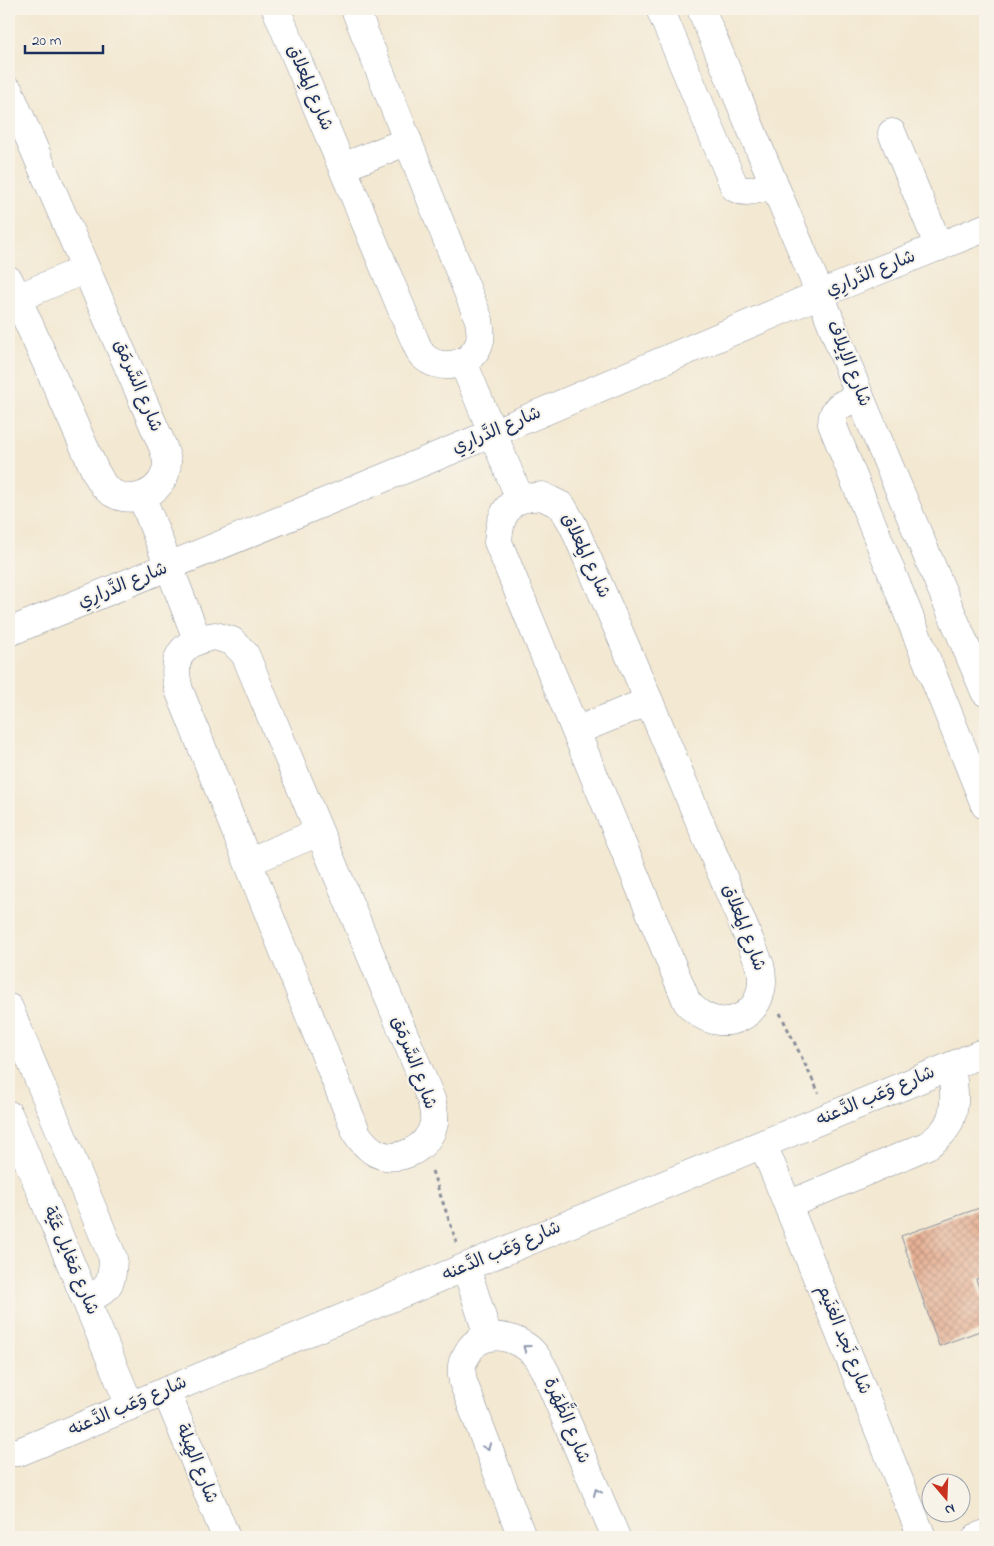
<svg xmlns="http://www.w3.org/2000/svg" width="994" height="1546" font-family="'Indie Flower','Playpen Sans Arabic',sans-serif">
<defs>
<pattern id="building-cross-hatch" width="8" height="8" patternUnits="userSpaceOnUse" patternTransform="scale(1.25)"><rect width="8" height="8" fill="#e7b194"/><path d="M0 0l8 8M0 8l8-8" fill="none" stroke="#ba907c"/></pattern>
</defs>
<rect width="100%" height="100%" fill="#f7f3e8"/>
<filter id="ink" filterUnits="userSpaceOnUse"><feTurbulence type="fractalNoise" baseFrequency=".02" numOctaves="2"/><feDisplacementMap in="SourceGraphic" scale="10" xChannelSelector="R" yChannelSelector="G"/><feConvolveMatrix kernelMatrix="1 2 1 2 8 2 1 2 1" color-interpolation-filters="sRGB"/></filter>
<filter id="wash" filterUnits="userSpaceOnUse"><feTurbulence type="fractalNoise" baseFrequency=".0096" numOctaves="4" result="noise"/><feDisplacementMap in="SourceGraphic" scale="20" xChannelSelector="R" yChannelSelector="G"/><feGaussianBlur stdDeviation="1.12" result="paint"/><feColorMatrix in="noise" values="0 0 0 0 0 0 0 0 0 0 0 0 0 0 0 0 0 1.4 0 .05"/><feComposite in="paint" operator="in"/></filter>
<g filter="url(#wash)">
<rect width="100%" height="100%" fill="#f3e8d1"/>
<g id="blocks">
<polygon fill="url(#building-cross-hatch)" points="985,1206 985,1276 976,1279 985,1306 985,1329 939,1346 901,1236"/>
</g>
</g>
<g filter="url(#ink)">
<use href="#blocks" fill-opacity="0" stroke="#878c98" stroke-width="1"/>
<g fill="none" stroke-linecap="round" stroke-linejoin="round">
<g stroke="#878c98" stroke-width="29">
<g id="minor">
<path d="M 276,9 L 415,341 C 417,345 419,351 422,355 C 439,372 470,367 479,344 C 482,336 480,328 479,320 L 355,9"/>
<path d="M 660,9 L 735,188 C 747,195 761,188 774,184"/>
<polyline points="701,9 820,294 860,397 985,692"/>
<path d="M 9,91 L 163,447 C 164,452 167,458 167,462 C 167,495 125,510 104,486 C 101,482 99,477 96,473 L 9,280"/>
<polyline points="892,133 939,247"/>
<polyline points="343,167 408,141"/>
<polyline points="17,298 86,269"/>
<polyline points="463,362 520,499"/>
<path d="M 860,397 C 845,403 832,405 832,424 L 985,805"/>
<path d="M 542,496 L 562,506 L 573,525 L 649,701 L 760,965 C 773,1015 720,1042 687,1002 L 498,542 C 499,525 503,504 522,499 C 528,497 536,497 542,496 Z"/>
<polyline points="142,497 197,639"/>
<polyline points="9,632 493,433 820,294 985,228"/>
<path d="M 215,636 L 232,641 L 245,654 L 431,1099 C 433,1107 435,1114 434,1123 C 429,1149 396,1166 373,1151 C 366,1146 361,1140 357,1134 L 179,690 C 170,656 182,642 215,636 Z"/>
<polyline points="576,731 649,701"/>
<polyline points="248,862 319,832"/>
<path d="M 9,1008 L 113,1258 C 112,1284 110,1289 86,1300"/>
<polyline points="9,1115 130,1406"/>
<polyline points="763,1144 922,1537"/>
<path d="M 788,1205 L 928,1145 C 933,1141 939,1137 943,1132 C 959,1113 954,1088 951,1066"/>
<polyline points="466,1267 488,1336"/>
<polyline points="166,1391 226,1537"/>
<polyline points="9,1452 19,1452 985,1052"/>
<path d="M 522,1537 L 463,1382 C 462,1377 461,1371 462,1366 C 462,1363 464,1359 466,1356 C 477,1332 502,1333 522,1344 C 534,1350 540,1362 546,1373 L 616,1537"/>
<polyline points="977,1537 985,1534"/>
</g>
</g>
<g stroke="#878c98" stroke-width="3" stroke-dasharray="4 4" stroke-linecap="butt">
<polyline points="780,1013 819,1093"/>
<polyline points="432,1171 457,1243"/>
</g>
<use href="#minor" stroke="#fff" stroke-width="28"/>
</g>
<defs><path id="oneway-chevron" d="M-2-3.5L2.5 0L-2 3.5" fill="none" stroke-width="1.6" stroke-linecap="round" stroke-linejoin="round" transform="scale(1.25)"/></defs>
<g stroke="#8d97ae">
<use href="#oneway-chevron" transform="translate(526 1348) rotate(-144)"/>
<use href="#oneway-chevron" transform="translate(487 1447) rotate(69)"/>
<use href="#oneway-chevron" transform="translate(597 1492) rotate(-113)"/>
</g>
</g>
<g text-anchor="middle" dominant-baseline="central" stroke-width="4" stroke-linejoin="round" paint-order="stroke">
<g font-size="18" fill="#1b2f5e" stroke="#f7f3e8">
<text transform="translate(309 88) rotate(67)">شارع المِعلاق</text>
<text transform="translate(871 274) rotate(-22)">شارع الدَّرارِي</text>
<text transform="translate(848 364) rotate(68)">شارع الإيلاف</text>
<text transform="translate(137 386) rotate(67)">شارع السَّرمَق</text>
<text transform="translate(497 431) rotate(-23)">شارع الدَّرارِي</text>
<text transform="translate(585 556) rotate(65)">شارع المِعلاق</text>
<text transform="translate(123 586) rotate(-22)">شارع الدَّرارِي</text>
<text transform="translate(743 928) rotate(69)">شارع المِعلاق</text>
<text transform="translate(413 1063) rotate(69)">شارع السَّرمَق</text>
<text transform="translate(876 1097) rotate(-23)">شارع وَعَب الدَّعنه</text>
<text transform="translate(502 1252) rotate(-23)">شارع وَعَب الدَّعنه</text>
<text transform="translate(70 1261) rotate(67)">شارع مَغايل عَيَّة</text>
<text transform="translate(843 1340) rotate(68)">شارع نَجد الغنَيم</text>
<text transform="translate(128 1407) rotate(-23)">شارع وَعَب الدَّعنه</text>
<text transform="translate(566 1421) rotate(67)">شارع الظَّهَرة</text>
<text transform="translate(196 1464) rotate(68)">شارع الهِيلة</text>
</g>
</g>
<rect width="994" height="1546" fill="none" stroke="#f7f3e8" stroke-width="30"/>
<g transform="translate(946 1498) rotate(161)"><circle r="24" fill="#f7f3e8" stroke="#9fa5b1"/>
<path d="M0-4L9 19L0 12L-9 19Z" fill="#c8321e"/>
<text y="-8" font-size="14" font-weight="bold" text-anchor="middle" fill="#1b2f5e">N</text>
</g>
<path d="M25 45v8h78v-8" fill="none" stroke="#1b2f5e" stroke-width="2.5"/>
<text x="32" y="45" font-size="15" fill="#1b2f5e" stroke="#f7f3e8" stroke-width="4" paint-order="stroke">20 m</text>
</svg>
